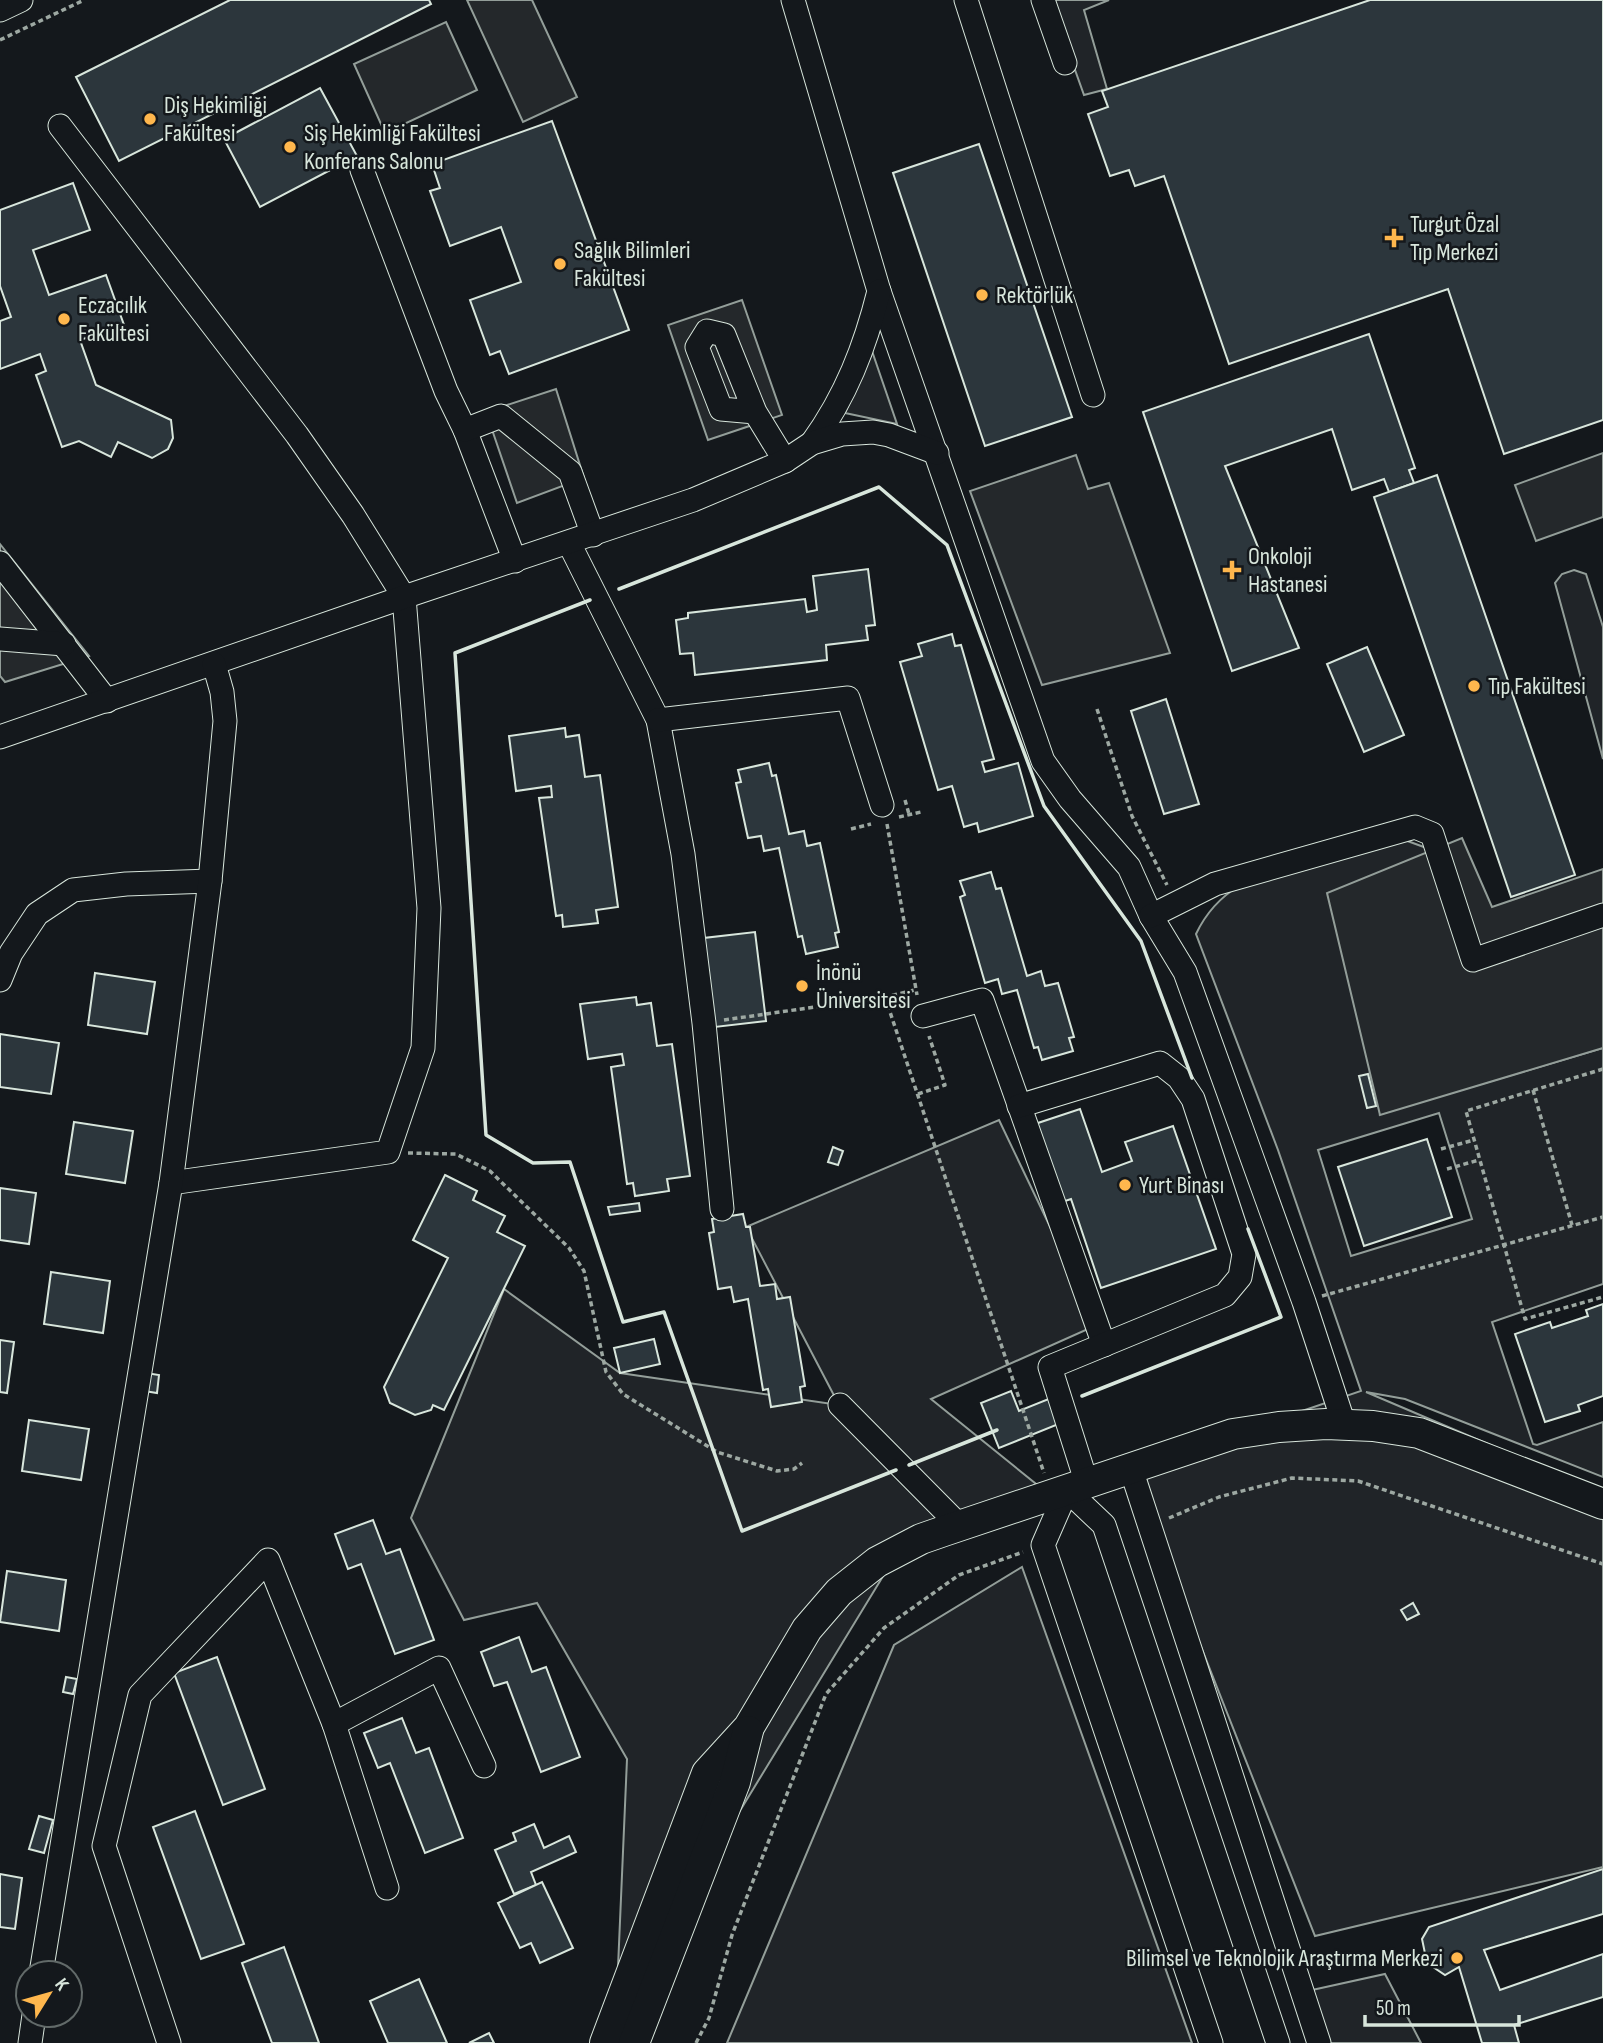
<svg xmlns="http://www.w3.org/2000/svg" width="1603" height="2043" font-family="'Sofia Sans Condensed',sans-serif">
<rect width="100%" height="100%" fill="#14181c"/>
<g fill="#202428" stroke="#939e99" stroke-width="2" fill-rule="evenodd">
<polygon points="1050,0 1109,0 1084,10 1107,89 1084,95"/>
<polygon points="872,351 897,424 845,413"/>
<polygon points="1574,570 1586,574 1603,627 1603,759 1555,583 1562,574"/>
<path d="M 1402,839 L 1432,850 L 1380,1114 L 1603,1048 L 1603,1284 L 1492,1322 L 1533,1444 L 1537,1445 L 1603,1422 L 1603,1477 L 1405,1399 L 1366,1392 L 1603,1493 L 1603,1867 L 1315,1936 L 1131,1469 L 1361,1391 L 1278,1150 L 1196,934 C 1206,913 1219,898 1239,886 ZM 1439,1113 L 1472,1219 L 1351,1256 L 1318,1150 Z"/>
<polygon points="999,1120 1097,1325 931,1399 1051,1496 899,1550 616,2014 627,1759 537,1603 464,1620 411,1518 504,1289 620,1373 839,1405 746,1227"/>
<polygon points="1022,1567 1192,2043 727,2043 894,1645"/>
<polygon points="1385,1974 1421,2043 1319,2043 1303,1992"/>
</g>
<g fill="#24282b" stroke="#939e99" stroke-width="2">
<polygon points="467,0 532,0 577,97 523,122"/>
<polygon points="446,22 477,90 385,133 354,64"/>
<polygon points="742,300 782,415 708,440 668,325"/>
<polygon points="556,389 584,478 517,503 486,412"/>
<polygon points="1603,453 1603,517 1536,541 1515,485"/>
<polygon points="1076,455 1088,489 1109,483 1170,653 1042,685 970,491"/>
<polygon points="0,544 89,656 5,682 0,676"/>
<polygon points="1462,838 1492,907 1603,869 1603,1048 1380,1115 1327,893"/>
</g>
<g fill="#2c363c" stroke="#d8e6dc" stroke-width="2">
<polygon points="230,0 429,0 431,4 119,161 76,77"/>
<polygon points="1370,0 1603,0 1603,420 1504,454 1448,289 1229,364 1164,176 1135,186 1129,170 1110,176 1088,114 1108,107 1102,91"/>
<polygon points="320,88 357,156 260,207 224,139"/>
<polygon points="552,121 629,330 509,374 500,351 490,355 470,300 521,282 501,227 450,246 430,191 440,188 432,164"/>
<polygon points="979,144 1072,417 985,446 893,173"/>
<polygon points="73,183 90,230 33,250 49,295 106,275 124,325 80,340 96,385 171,420 173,438 168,449 152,458 118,442 111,457 79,441 62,447 36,375 46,371 40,354 0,369 0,321 11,317 0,286 0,210"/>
<polygon points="1369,334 1415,468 1409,470 1414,483 1389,492 1384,479 1352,490 1332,429 1225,466 1299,648 1232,671 1143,412"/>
<polygon points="1437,475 1575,875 1511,897 1374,497"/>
<polygon points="868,569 875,625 866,626 868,640 826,645 827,660 695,675 693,653 680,654 676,620 688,618 688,613 805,599 807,612 817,610 813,576"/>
<polygon points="952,634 955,646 961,645 994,759 982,762 985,772 1018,763 1033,816 979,832 977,823 964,827 952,786 938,790 900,662 922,656 918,644"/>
<polygon points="1367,647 1404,735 1364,752 1327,664"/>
<polygon points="1166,699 1199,804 1164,814 1131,711"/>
<polygon points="565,728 566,737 579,735 585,777 600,775 618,907 596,910 598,923 563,927 562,915 556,916 539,798 552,797 551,786 516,791 509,736"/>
<polygon points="769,763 772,776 776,775 789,834 804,831 807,846 820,843 839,932 835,933 838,947 806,954 802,936 798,937 779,848 764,851 761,836 748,838 736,783 741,782 738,770"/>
<polygon points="991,872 996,889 1001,888 1027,976 1041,971 1045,986 1058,983 1074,1037 1069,1038 1073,1051 1042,1060 1038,1047 1034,1048 1017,990 1002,994 998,979 985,983 960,897 965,895 960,881"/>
<polygon points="755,932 766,1021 715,1027 704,938"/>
<polygon points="95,973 155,982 147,1034 88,1025"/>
<polygon points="636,997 637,1005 651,1003 657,1046 672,1044 690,1176 667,1179 669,1191 635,1196 633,1183 627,1184 611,1067 624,1065 622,1054 588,1059 580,1004"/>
<polygon points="0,1034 59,1043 51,1094 0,1087"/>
<polygon points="1368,1074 1376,1106 1367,1108 1359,1076"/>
<polygon points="1080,1109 1102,1172 1132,1161 1125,1142 1173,1126 1216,1249 1101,1288 1071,1199 1062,1202 1035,1124"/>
<polygon points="74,1122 133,1131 125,1183 66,1174"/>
<polygon points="1427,1139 1452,1217 1364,1246 1338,1167"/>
<polygon points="833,1147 843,1151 838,1165 828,1162"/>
<polygon points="445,1175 477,1191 473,1200 505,1216 497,1232 525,1246 444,1410 433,1405 431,1410 415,1415 390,1403 384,1387 448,1258 413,1240"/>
<polygon points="0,1188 36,1193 29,1244 0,1240"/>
<polygon points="639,1203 640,1211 610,1215 608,1207"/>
<polygon points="743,1214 746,1227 750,1227 760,1286 775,1284 777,1299 790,1297 805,1386 800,1387 802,1402 771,1407 768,1389 763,1390 748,1299 734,1302 731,1287 718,1289 709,1233 714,1232 712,1219"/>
<polygon points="51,1272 110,1281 103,1333 44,1324"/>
<polygon points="1603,1304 1603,1396 1578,1405 1580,1411 1545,1422 1515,1334 1550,1322 1552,1328 1588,1316 1586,1310"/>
<polygon points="654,1339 660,1364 620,1373 614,1348"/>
<polygon points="0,1340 14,1342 7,1393 0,1392"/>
<polygon points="146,1373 159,1375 157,1393 144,1391"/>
<polygon points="1011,1391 1019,1411 1056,1396 1066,1421 999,1448 981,1403"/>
<polygon points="29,1420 89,1429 81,1480 22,1471"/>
<polygon points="373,1520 386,1554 400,1549 434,1640 395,1654 361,1564 348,1569 335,1534"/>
<polygon points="7,1571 66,1580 59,1631 0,1622"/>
<polygon points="1413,1603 1419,1614 1407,1620 1401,1610"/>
<polygon points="519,1637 532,1672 546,1667 580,1757 541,1772 507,1682 494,1686 481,1652"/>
<polygon points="217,1657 265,1789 223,1805 174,1673"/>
<polygon points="66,1677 77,1679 73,1694 63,1692"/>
<polygon points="402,1718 416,1753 429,1748 463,1838 425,1853 390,1763 378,1768 364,1733"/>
<polygon points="195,1811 244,1944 201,1959 153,1827"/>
<polygon points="39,1816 53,1820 44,1853 29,1849"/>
<polygon points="534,1824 544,1848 569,1836 576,1852 531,1872 536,1885 514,1894 495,1850 516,1841 513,1833"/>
<polygon points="1603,1869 1603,1914 1484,1950 1500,1990 1603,1954 1603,1997 1514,2025 1519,2043 1482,2043 1459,1967 1445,1975 1427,1963 1422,1939 1429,1927"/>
<polygon points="0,1874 22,1878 15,1929 0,1927"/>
<polygon points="542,1882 573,1948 540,1963 531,1943 520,1948 498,1903"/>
<polygon points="284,1947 319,2043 272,2043 242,1963"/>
<polygon points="419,1979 447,2043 388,2043 370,2001"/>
<polygon points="489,2033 494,2043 469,2043"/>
</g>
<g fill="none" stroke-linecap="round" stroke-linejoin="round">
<g stroke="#d8e6dc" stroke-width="25">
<g id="minor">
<polyline points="793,0 879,291 1043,761 1070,799 1129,867 1151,916 1185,972 1304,1302 1344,1424"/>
<polyline points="966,0 1093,395"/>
<polyline points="1043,0 1065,63"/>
<polyline points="0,10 21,0"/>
<polyline points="60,126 297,435 353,515 404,597 429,908 423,1048 388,1152 171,1183"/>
<polyline points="362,170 446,391 465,430 515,561"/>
<polyline points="755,412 721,409 697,347 707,331 724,335 755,412 785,461"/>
<polyline points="465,430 501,416 570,472 593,535"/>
<path d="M 812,443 C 846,396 865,347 879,291"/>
<polyline points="569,543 658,720 683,854 704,1023 722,1209"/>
<polyline points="0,563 107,701"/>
<polyline points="0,639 64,644"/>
<polyline points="658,720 848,698 882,805"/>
<polyline points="0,737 404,597 693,500 785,461 812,443 842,434 873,432 889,435 937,453"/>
<polyline points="1151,916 1215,884 1415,827 1432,834 1473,960 1603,915"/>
<polyline points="0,980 11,953 37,914 73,890 126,884 210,881"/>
<polyline points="923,1016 982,1000 1104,1345"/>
<polyline points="1019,1106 1160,1063 1179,1078 1193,1099 1244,1254 1240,1277 1225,1295 1050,1367 1087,1484"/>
<polyline points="840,1405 960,1526"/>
<polyline points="1131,1469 1319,2043"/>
<polyline points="334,1724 387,1888"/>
<polyline points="41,1973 171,1183 210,881 225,721 222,692 214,664"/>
<polyline points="30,2043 34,2015"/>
<polyline points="169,2043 104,1846 140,1695 268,1560 334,1724 439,1668 484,1766"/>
<polyline points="1211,2043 1043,1545 1067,1490 1104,1525 1278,2043"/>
</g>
</g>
<g stroke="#d8e6dc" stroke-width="32">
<g id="major">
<polyline points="605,2043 707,1773 749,1727 807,1629 839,1592 877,1562 921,1539 944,1531 1233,1434 1279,1427 1326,1424 1373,1426 1419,1433 1603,1504"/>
<polyline points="634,2043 735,1782 748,1731"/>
</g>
</g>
<g stroke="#9da8a2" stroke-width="3.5" stroke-dasharray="5 3.5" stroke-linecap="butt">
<polyline points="0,40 84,0"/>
<polyline points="1097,709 1132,816 1167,885"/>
<polyline points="905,800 909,814"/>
<polyline points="899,817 921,812"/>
<polyline points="887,824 917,995"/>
<polyline points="851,829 871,824"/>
<polyline points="885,997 1044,1473"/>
<polyline points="724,1020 885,997 915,990"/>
<polyline points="1603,1069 1466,1111 1525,1319 1603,1297"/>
<polyline points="1533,1090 1572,1225"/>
<polyline points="918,1094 945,1085 929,1036"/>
<polyline points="1441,1149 1474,1140"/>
<polyline points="408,1153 456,1154 490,1171 569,1248 584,1271 606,1372 623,1394 717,1452 777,1471 794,1469 802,1463"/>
<polyline points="1447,1169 1479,1160"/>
<polyline points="1322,1296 1603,1217"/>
<polyline points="1169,1518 1219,1497 1292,1478 1358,1481 1603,1564"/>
<polyline points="696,2043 709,2018 732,1935 826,1694 884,1628 959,1575 1023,1552"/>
</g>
<use href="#minor" stroke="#14181c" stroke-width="23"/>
<use href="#major" stroke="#14181c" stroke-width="30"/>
<g stroke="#d8e6dc" stroke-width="3.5">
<polyline points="619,589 879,487 947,545 1044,806 1141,941 1192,1078"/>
<polyline points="590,600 455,653 486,1135 533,1163 570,1162 623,1322 664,1312 742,1531 896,1470"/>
<polyline points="1082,1396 1281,1317 1248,1229"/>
<polyline points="909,1465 997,1430"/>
</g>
</g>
<g fill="#ffb74d" stroke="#14181c" stroke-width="2.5">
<circle cx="150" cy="119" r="7"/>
<circle cx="290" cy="147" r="7"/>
<path d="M1390.5 227.5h7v7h7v7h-7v7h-7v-7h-7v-7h7z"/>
<circle cx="560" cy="264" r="7"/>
<circle cx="982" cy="295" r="7"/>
<circle cx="64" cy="319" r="7"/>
<path d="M1228.5 559.5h7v7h7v7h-7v7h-7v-7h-7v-7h7z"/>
<circle cx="1474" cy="686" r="7"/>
<circle cx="802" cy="986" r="7"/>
<circle cx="1125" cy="1185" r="7"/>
<circle cx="1457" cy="1958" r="7"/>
</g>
<g text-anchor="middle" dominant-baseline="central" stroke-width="5" stroke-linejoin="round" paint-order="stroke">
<g font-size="24" fill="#d8e6dc" stroke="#14181c" text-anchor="start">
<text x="164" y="105">Diş Hekimliği<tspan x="164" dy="28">Fakültesi</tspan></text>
<text x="304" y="133">Siş Hekimliği Fakültesi<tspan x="304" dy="28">Konferans Salonu</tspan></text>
<text x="1410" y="224">Turgut Özal<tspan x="1410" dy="28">Tıp Merkezi</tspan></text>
<text x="574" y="250">Sağlık Bilimleri<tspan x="574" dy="28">Fakültesi</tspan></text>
<text x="996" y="295">Rektörlük</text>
<text x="78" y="305">Eczacılık<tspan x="78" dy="28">Fakültesi</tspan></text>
<text x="1248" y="556">Onkoloji<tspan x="1248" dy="28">Hastanesi</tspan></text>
<text x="1488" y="686">Tıp Fakültesi</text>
<text x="816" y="972">İnönü<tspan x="816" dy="28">Üniversitesi</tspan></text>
<text x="1139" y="1185">Yurt Binası</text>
<text x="1443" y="1958" text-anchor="end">Bilimsel ve Teknolojik Araştırma Merkezi</text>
</g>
</g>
<g transform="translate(49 1994) rotate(53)"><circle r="33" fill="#14181c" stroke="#626a69" stroke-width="2"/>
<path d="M0-5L12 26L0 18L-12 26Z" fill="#ffb74d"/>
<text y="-10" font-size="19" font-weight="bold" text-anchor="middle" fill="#d8e6dc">K</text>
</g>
<path d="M1365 2015v10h154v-10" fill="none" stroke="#d8e6dc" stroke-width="3.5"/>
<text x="1376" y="2015" font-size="21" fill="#d8e6dc" stroke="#14181c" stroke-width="5" paint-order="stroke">50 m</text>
</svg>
